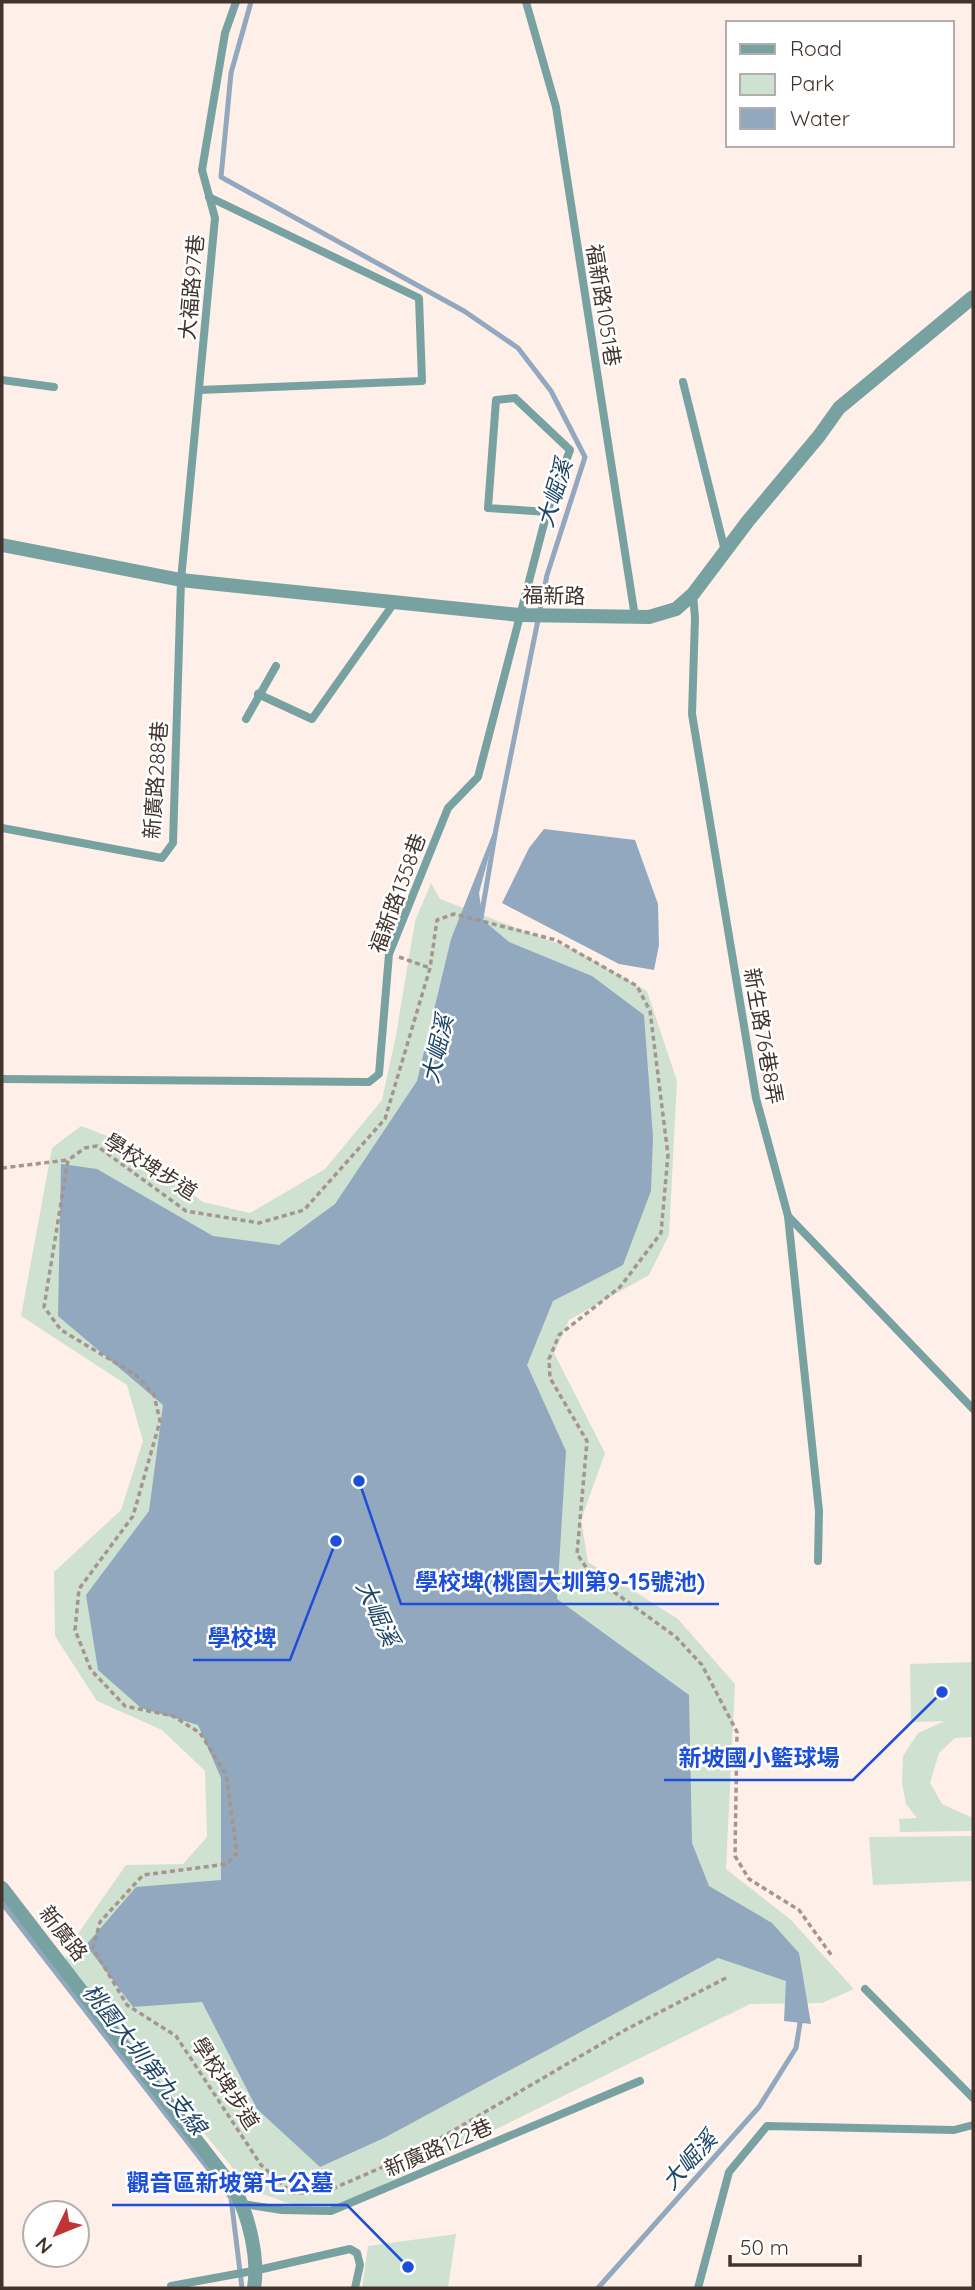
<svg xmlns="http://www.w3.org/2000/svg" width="975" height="2290" font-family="Quicksand,'Noto Sans TC',sans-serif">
<rect width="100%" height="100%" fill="#fef0e8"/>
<g fill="#cfe1d1">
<polygon points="431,883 440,899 575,950 647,991 677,1081 669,1235 649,1275 569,1320 554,1353 605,1453 581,1520 588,1562 678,1619 735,1684 726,1869 790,1919 854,1989 822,2003 750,2004 322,2215 251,2190 63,1963 77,1935 126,1865 183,1864 207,1837 205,1771 162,1730 97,1701 55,1636 54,1572 121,1510 143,1441 127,1385 21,1316 52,1148 81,1126 118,1140 203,1202 250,1213 325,1169 382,1100 396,1035 415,921"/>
<polygon points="973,1662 973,1737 955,1738 939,1753 930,1783 942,1804 973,1818 973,1831 900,1832 899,1819 917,1818 906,1804 902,1783 903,1756 918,1733 945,1721 911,1722 910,1664"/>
<polygon points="973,1836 973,1881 873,1885 869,1837"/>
<polygon points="456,2234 448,2288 362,2288 368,2246"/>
</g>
<g fill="#91a8be">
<polygon points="500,815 479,893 483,920 509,942 592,976 644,1015 653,1137 651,1191 623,1265 553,1301 527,1365 566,1451 557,1599 689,1695 692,1843 709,1886 772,1923 799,1953 811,2024 784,2021 786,1981 718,1958 384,2138 320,2167 257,2109 202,2002 133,2007 86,1945 136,1887 221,1880 221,1778 198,1725 141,1708 98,1670 86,1595 149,1511 163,1405 58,1316 61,1164 97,1169 213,1236 279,1245 335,1204 417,1081 451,939"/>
<polygon points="544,829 635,840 658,904 659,945 654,970 619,964 502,903 529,848"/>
</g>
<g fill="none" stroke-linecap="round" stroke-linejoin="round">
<g stroke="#91a8be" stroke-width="5">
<polyline points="251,2 231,73 221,177 464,311 518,348 551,391 585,457 547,575 496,829 481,918"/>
<polyline points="2,1903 231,2198 242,2288"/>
<polyline points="598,2288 759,2107 796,2048 800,2023 798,2018"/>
</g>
<g stroke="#a4968e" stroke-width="3.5" stroke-dasharray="5 3.5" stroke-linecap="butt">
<polyline points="399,957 430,968"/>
<polyline points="2,1168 68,1160"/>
<polyline points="726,1978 625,2030 415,2153 325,2192 292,2193 261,2165 176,2036 127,2005 93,1948 100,1922 143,1875 227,1864 237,1853 226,1774 200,1733 173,1716 125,1706 91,1670 75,1630 79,1589 133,1516 160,1421 154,1395 136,1375 61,1330 44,1307 68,1160 85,1148 97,1146 186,1211 259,1223 304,1210 385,1119 430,968 437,920 454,914 556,940 637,986 650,1011 668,1155 661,1233 620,1287 559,1335 549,1359 550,1378 587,1441 577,1554 592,1576 676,1637 702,1665 737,1732 735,1856 749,1879 799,1910 832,1956"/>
</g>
<g stroke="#78a2a1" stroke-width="8">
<polyline points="526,2 556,107 635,617"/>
<polyline points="2,380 54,387"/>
<polyline points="683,382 725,551"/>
<polyline points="199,390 422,381 419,298 209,197"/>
<polyline points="693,594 695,618 692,714 756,1098 788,1216 973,1409"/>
<polyline points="258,694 312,719 394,603"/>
<polyline points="246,719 276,666"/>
<polyline points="2,828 162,858 173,843 181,580 215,218 202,170 225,33 236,2"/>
<polyline points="2,1079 369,1082 379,1074 389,954 448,808 478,777 547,512 570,450 515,398 496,400 488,508 547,512"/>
<polyline points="788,1216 819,1511 818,1561"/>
<polyline points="865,1989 973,2098"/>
<polyline points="243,2204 282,2210 331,2211 640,2081"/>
<polyline points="171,2288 171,2286 258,2270 350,2249 357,2253 360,2265 355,2288"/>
<polyline points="698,2288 729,2172 767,2126 954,2130 973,2125"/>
</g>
<g stroke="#78a2a1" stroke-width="14">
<polyline points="2,545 181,580 218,584 519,615 649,617 676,609 693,594 748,521 819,436 839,408 973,297"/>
<path d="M 2,1888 L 234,2189 C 249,2215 259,2259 254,2288"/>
</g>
</g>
<g text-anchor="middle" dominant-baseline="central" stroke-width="5" stroke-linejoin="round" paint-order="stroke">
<g font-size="21" fill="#42342d" stroke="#fff">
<text transform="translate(191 287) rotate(-85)">大福路97巷</text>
<text transform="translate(604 305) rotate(81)">福新路1051巷</text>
<text transform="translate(554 595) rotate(1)">福新路</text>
<text transform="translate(155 780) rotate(-86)">新廣路288巷</text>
<text transform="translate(397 893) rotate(-70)">福新路1358巷</text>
<text transform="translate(764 1036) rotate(80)">新生路76巷8弄</text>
<text transform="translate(151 1166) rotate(32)">學校埤步道</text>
<text transform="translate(64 1933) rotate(52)">新廣路</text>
<text transform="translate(226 2083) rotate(57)">學校埤步道</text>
<text transform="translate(438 2147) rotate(-23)">新廣路122巷</text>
</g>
<g font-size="23" font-style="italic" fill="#1d4565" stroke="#fff">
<text transform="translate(554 493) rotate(-73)">大崛溪</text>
<text transform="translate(437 1049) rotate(-77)">大崛溪</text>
<text transform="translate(378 1613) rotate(65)">大崛溪</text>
<text transform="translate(145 2059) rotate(52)">桃園大圳第九支線</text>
<text transform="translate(689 2160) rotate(-48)">大崛溪</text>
</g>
</g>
<path fill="none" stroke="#1d4ed8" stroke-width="2.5" d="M359 1481L401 1604H719M336 1541L290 1660H193M942 1692L853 1780H664M408 2267L347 2205H112"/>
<g fill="#1d4ed8" stroke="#fff" stroke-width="2.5">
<circle cx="359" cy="1481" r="7"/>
<circle cx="336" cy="1541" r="7"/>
<circle cx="942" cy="1692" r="7"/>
<circle cx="408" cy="2267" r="7"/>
</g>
<g font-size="23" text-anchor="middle" font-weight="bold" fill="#1d4ed8" stroke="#fff" stroke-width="5" stroke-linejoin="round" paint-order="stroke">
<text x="560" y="1590">學校埤(桃園大圳第9-15號池)</text>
<text x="242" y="1646">學校埤</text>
<text x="759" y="1766">新坡國小籃球場</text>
<text x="230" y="2191">觀音區新坡第七公墓</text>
</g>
<rect width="975" height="2290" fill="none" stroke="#42342d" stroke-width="7"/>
<rect x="726" y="21" width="228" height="126" fill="#ffffff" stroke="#b3aeab" stroke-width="2"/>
<rect x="740" y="44" width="35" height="10" fill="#78a2a1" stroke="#b3aeab" stroke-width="2"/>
<text x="790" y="56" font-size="21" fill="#42342d">Road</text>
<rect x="740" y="74" width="35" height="21" fill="#cfe1d1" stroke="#b3aeab" stroke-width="2"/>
<text x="790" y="91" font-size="21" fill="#42342d">Park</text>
<rect x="740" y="108" width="35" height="21" fill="#91a8be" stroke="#b3aeab" stroke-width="2"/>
<text x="790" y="126" font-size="21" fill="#42342d">Water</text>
<g transform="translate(56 2234) rotate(227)"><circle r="33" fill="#ffffff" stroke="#b3aeab" stroke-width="2"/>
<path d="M0-5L12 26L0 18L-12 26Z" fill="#c23336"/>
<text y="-10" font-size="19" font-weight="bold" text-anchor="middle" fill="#42342d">N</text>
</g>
<path d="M730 2255v10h130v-10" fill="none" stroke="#42342d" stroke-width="3.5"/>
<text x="740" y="2255" font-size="21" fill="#42342d" stroke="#ffffff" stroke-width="5" paint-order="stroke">50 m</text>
</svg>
